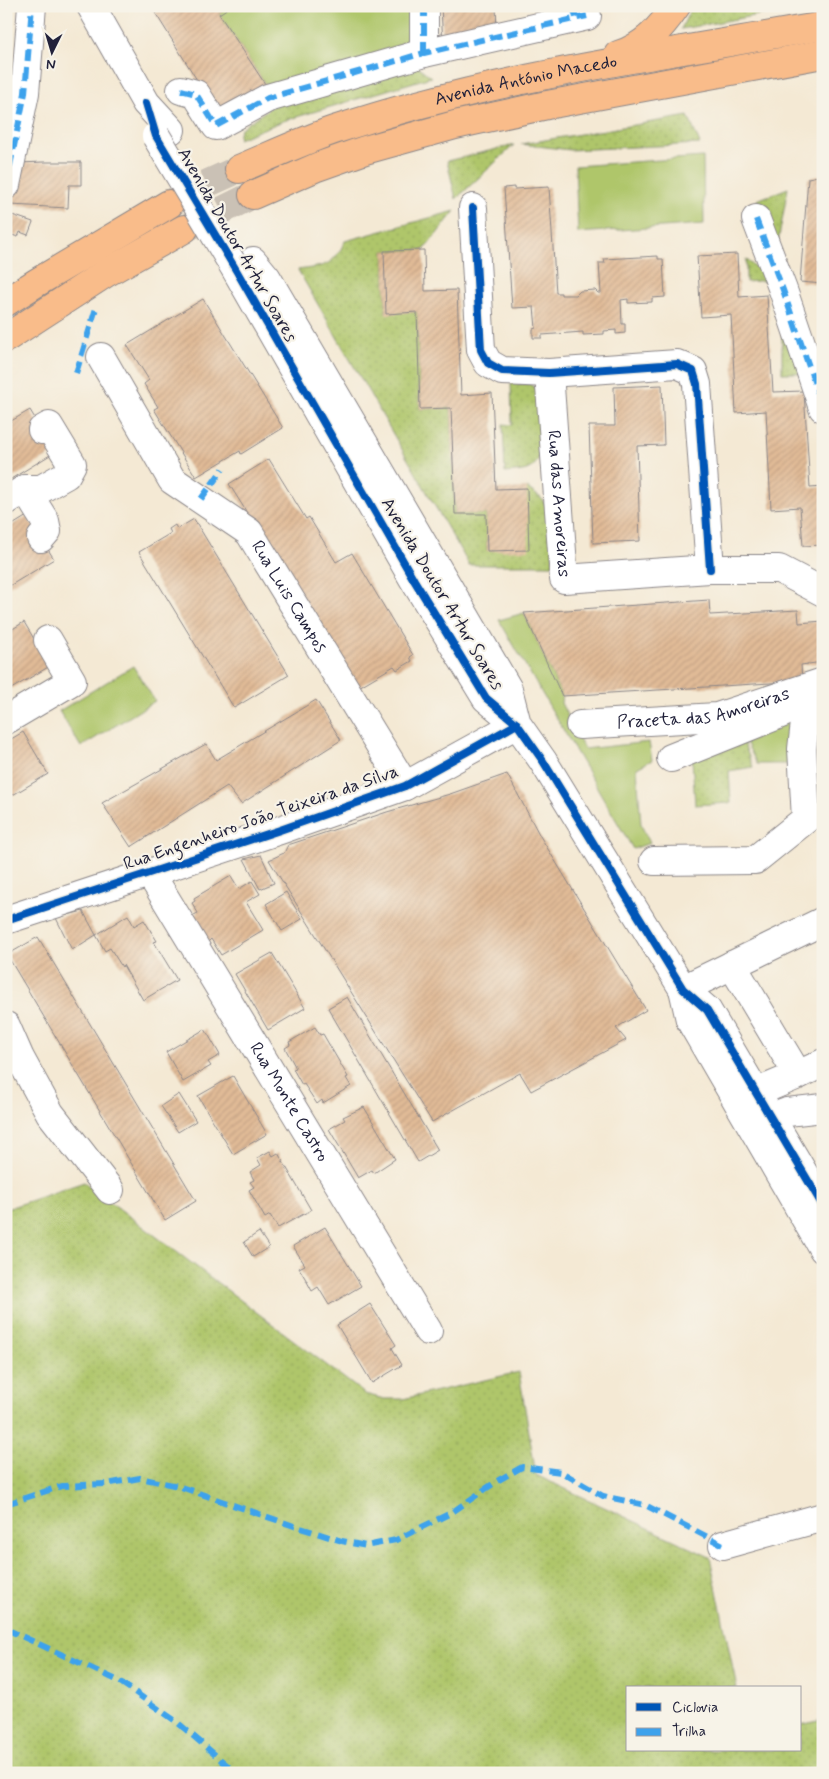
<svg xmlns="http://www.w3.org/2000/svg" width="829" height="1779" font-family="Mynerve,sans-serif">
<defs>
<pattern id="grass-dots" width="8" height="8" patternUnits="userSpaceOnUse" patternTransform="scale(1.25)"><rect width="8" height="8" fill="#afc66b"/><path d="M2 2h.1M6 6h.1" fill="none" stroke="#96aa5e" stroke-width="1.8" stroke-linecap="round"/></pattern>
<pattern id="building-hatch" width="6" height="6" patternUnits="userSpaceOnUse" patternTransform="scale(1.25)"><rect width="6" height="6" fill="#e1bb97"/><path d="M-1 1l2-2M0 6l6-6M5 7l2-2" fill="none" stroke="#c1a083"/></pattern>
</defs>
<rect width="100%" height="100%" fill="#f7f3e8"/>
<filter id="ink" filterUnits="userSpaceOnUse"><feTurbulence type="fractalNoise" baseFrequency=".02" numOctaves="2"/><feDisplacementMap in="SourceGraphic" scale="10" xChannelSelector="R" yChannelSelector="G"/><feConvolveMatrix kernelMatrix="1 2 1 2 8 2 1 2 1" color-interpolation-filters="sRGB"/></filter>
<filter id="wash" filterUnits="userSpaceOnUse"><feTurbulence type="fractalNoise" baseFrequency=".0096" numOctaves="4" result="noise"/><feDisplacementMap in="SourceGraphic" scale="20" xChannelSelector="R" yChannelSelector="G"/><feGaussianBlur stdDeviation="1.12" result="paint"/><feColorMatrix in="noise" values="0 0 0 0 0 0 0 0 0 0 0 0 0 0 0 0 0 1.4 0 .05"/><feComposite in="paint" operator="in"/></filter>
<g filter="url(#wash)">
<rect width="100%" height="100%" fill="#f4e9d4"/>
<g fill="url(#grass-dots)" stroke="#687453">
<polygon points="692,6 768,6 775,12 681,29"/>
<polygon points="415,64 431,77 283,121 238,139 240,129 277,103"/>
<polygon points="688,116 700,144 570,150 521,144"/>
<polygon points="514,145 456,199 447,161"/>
<polygon points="788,188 776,253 757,200"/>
<path d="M 455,211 L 424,250 L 384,251 L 386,313 L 417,312 L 420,409 L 451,408 L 455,514 L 486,514 L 487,551 L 527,488 L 541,498 L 550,511 L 553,565 L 469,565 L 298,270 C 324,266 333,267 345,241 Z"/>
<polygon points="746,259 769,280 746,282"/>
<polygon points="782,306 805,373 782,373"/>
<path d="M 511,384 L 530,384 L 541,393 C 542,411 550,459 529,469 C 523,472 512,472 505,473 L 503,424 L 512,425 Z"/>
<polygon points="740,734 753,767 729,771 731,803 695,805 692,758"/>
<polygon points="84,1182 365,1394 384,1399 403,1399 519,1372 536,1475 710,1557 737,1688 628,1688 628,1750 800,1750 800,1725 823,1720 823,1773 6,1773 6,1209"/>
</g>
<g fill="#afc66b" stroke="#687453">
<polygon points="231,6 413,6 414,44 269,90 219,14"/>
<polygon points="703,157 704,224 578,233 575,166"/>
<polygon points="524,613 562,696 561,703 584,749 649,742 652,760 637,768 641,825 650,843 633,849 499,620"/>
<polygon points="133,666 155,701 81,747 59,711"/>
<polygon points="794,717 793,764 757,764 743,736"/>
</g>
<g id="blocks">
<g fill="url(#building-hatch)">
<polygon points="151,6 231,6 219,14 269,90 220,117"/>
<polygon points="441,6 496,6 497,32 443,45"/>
<polygon points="43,162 81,162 81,185 69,185 68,208 10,205 19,163"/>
<polygon points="823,175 823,284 800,282 808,178"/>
<polygon points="514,187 514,189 549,187 556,293 561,293 561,295 576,295 580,291 595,290 598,293 601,293 599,263 605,263 604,259 658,256 658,259 663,259 665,297 652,298 652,302 628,303 628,299 621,300 622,324 625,324 625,333 616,334 616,330 604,331 604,334 583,335 583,332 542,335 542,338 533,338 533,329 536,328 534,307 512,308 504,188"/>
<polygon points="6,213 33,222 28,235 20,232 18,237 6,233"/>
<polygon points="424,250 425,291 457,290 461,395 492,393 496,489 527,488 529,550 487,551 486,514 455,514 451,408 420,409 417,312 386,314 384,251"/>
<polygon points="737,254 739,297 767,295 773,392 804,391 810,488 823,487 823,545 803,546 800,507 771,509 766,411 736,413 731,315 701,317 697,256"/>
<polygon points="203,299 283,428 241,454 240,451 196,477 154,409 158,407 144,384 149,380 127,345"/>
<polygon points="662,385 664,445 637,446 640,541 593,543 589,426 615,426 614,387"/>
<polygon points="30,410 55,452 6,482 6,424"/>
<polygon points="269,459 306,519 309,517 336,562 352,553 413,655 410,657 412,661 397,670 394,666 357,688 229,484"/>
<polygon points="27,516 54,559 6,588 6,529"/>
<polygon points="194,519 289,675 234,708 139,552 171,533 169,529 175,525 177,529"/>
<polygon points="709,600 710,615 798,610 799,623 823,621 823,662 801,665 802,681 562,696 524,613"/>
<polygon points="24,622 50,666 6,692 6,633"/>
<polygon points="316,700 341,740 241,804 227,786 131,847 102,803 206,744 216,760"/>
<polygon points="23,732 48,774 6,799 6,742"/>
<polygon points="507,774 540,836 646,1010 616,1028 626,1040 531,1091 520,1073 432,1122 269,860 284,853 288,845 387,812 450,794"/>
<polygon points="261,855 274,883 260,889 244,859"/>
<polygon points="231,876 239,889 252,881 260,894 246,902 263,930 221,955 211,939 208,942 192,916 198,913 192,903 195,901 194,898"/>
<polygon points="286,892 302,919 282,931 266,904"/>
<polygon points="83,911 96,935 72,950 56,918"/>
<polygon points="128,915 134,926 144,920 157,941 154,942 177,980 143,1000 123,965 122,967 110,948 105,951 96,935"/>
<polygon points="38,937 196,1201 165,1220 7,955"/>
<polygon points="272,953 305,1008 268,1030 235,974"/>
<polygon points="347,997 438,1150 418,1162 328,1008"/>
<polygon points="315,1027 320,1035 323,1034 348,1077 346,1078 351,1086 323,1103 322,1100 317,1104 304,1084 302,1085 293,1069 296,1068 285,1048 290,1045 289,1042"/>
<polygon points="205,1029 220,1055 208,1062 211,1066 183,1082 166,1052"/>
<polygon points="233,1076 267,1134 233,1154 198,1096"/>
<polygon points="179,1094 196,1121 178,1132 161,1106"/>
<polygon points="364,1107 395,1159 374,1173 372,1170 358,1178 329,1129 345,1120 343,1117"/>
<polygon points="270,1151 273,1156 278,1153 311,1210 278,1228 270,1215 265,1218 249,1190 254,1187 250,1182 254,1180 250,1172 261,1165 257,1158"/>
<polygon points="325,1227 361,1286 329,1305 318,1287 312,1291 305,1278 299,1268 305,1265 293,1246"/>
<polygon points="259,1232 269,1247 253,1257 244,1242"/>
<polygon points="370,1304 396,1345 392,1348 402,1365 372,1383 337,1325"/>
</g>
</g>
</g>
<g filter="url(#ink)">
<use href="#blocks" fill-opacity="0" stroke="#8b8688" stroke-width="1"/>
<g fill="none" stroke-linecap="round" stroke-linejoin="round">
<g stroke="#cac1b5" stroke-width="28" stroke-dasharray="28 14" stroke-linecap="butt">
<polyline points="169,204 204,185 239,169"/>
<polyline points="184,229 253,195"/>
</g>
<g stroke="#8b8688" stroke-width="30">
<g id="minor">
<polyline points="91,6 146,103 171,130"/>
<polyline points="424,53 424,6"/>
<polyline points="181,90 196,94 216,126 268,98 424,53 587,16"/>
<polyline points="6,185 25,93 32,6"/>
<polyline points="473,208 481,350 488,363 502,371 549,373 677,364 693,371 697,384 710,569"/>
<polyline points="756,219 783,290 823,408"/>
<polyline points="253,261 267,278 508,689 517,724"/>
<polyline points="236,270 414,580 486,698 517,724 543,761 683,989 707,1010 823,1206"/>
<path id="s1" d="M 101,357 L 172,480 L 249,532 L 405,786"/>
<path id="s2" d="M 549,373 L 564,579 L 710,569 L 779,569 L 823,592"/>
<polyline points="25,489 45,521 47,531 41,538"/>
<polyline points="6,501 25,489 41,489 66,475 72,464 49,426 42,430"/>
<polyline points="6,720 72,681 48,640"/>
<path id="s3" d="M 580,725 L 717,717 L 823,682"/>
<polyline points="671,758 783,713"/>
<polyline points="654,861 755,860 806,819 802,749 806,713 823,693"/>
<path id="s4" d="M 150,873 L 428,1331"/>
<polyline points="6,920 280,830 405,786 517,724"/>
<polyline points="732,965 798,1075"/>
<polyline points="683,989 690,1020 823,1249"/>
<polyline points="683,989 823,921"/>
<polyline points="6,1026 20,1058 50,1113 110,1190"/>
<polyline points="755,1093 798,1075 823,1063"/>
<polyline points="771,1118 787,1112 823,1108"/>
<polyline points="723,1545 823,1517"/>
</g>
</g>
<g stroke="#8b8688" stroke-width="30">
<g id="highway">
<path d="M 618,55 C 644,47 661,28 676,6"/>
<path id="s5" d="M 239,169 C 270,156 302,141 334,130 C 492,77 659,55 823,26"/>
<polyline points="253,195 317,167 365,150 455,125 547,105 823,54"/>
<polyline points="6,302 36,283 169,204"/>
<polyline points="6,338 106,273 184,229"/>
</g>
</g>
<use href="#minor" stroke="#fff" stroke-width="28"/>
<use href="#highway" stroke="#f9bc8a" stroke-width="28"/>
<g stroke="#8b8688" stroke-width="30" stroke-linecap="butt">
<polyline id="minor-bridge" points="156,136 236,270"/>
</g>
<use href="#minor-bridge" stroke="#fff" stroke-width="28"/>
<g stroke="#3ea2ec" stroke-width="6" stroke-dasharray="12 6" stroke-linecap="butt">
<polyline points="573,6 576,18"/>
<polyline points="424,53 424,6"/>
<polyline points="181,90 196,94 216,126 268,98 424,53 587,16"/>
<polyline points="6,185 25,93 32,6"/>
<polyline points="756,219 783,290 823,408"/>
<polyline points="76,373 97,305"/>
<polyline points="201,499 223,469"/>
<polyline points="6,1504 62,1486 106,1484 140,1478 178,1486 294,1526 342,1541 366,1546 396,1540 422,1527 451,1513 497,1481 522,1467 561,1472 603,1496 645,1505 723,1545"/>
<polyline points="6,1629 119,1681 177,1722 236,1773"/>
</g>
<g stroke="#f7f3e8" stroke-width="11">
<g id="cycleway">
<polyline points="146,103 156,136 236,270 414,580 486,698 517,724 543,761 683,989 707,1010 823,1206"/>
<polyline points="473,208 481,350 488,363 502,371 549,373 677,364 693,371 697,384 710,569"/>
<polyline points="6,920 280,830 405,786 517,724"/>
</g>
</g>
<use href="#cycleway" stroke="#0057b8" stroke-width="8"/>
</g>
</g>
<g text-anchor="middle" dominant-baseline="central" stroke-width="4.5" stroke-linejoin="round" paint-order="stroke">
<g font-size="18" fill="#22223b" stroke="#f7f3e8">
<text stroke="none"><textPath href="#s5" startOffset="301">Avenida António Macedo</textPath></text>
<text transform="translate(237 245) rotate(60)">Avenida Doutor Artur Soares</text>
<text stroke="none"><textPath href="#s2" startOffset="131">Rua das Amoreiras</textPath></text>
<text transform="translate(442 594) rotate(59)">Avenida Doutor Artur Soares</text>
<text stroke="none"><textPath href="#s1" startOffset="311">Rua Luis Campos</textPath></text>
<text stroke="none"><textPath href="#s3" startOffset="125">Praceta das Amoreiras</textPath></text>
<text transform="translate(261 818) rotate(-19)">Rua Engenheiro João Teixeira da Silva</text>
<text stroke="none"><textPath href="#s4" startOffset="268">Rua Monte Castro</textPath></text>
</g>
</g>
<rect width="829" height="1779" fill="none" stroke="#f7f3e8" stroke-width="25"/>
<rect x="626" y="1686" width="175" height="65" fill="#f7f3e8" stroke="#a29fa3"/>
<rect x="636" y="1703" width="25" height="8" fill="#0057b8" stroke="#a29fa3"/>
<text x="672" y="1712" font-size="15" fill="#22223b">Ciclovia</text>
<rect x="636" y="1728" width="25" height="8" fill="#3ea2ec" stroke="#a29fa3"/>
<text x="672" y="1736" font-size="15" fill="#22223b">Trilha</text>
<g transform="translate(52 52) rotate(185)" stroke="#f7f3e8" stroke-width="4" paint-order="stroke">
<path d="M0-4L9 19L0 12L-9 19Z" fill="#22223b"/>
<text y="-8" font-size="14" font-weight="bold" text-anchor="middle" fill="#22223b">N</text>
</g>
</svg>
